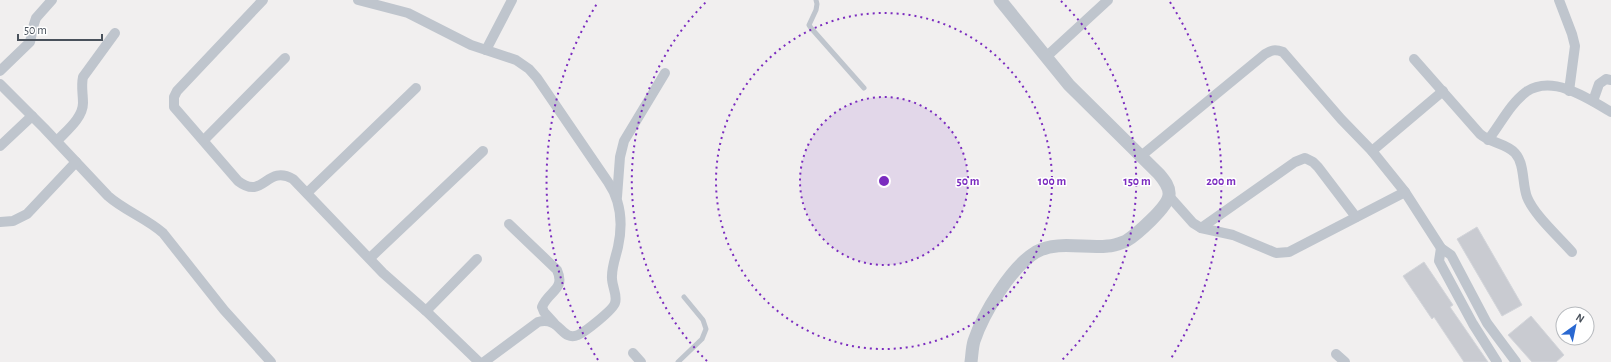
<svg xmlns="http://www.w3.org/2000/svg" width="1611" height="362" font-family="'Alegreya Sans',sans-serif">
<rect width="100%" height="100%" fill="#f1efef"/>
<g fill="#c9cbd1" stroke="#d3d5da">
<polygon points="1477,227 1522,305 1502,316 1457,239"/>
<polygon points="1424,262 1453,305 1450,307 1488,362 1464,362 1434,317 1432,319 1403,276"/>
<polygon points="1531,316 1564,355 1556,362 1532,362 1508,335"/>
</g>
<g fill="none" stroke-linecap="round" stroke-linejoin="round">
<g stroke="#bfc5cd" stroke-width="5">
<polyline points="816,0 817,4 816,10 809,25 811,28 864,88"/>
<polyline points="678,362 702,339 706,329 703,320 684,297"/>
</g>
<g stroke="#bfc5cd" stroke-width="10">
<path d="M 263,0 L 177,91 L 174,97 L 174,107 L 238,181 C 264,201 266,164 293,179 L 383,273 L 426,311 L 479,362"/>
<path d="M 358,0 L 408,13 L 471,45 L 516,60 L 529,69 L 537,78 L 608,182 C 621,201 623,224 618,247 C 616,256 612,266 612,276 C 611,285 618,295 615,303 C 613,310 585,332 578,335 C 561,342 561,316 538,322 L 484,362"/>
<polyline points="1559,0 1572,34 1575,46 1569,91"/>
<polyline points="486,50 512,0"/>
<polyline points="1046,57 1108,0"/>
<path d="M 1414,59 L 1480,134 C 1490,143 1506,143 1515,153 C 1525,164 1522,184 1527,197 C 1534,215 1559,237 1572,252"/>
<polyline points="0,71 30,42 34,24 36,18 52,0"/>
<path d="M 0,84 L 44,128 L 108,196 C 125,211 146,218 163,233 L 224,310 L 271,362"/>
<polyline points="1593,101 1599,84 1606,79 1611,80"/>
<polyline points="204,140 285,58"/>
<path d="M 1488,140 C 1500,125 1510,104 1526,92 C 1552,74 1588,98 1611,112"/>
<path d="M 57,141 C 66,131 83,118 83,103 C 83,94 81,86 83,77 L 115,33"/>
<polyline points="0,146 32,116"/>
<polyline points="1372,151 1443,91"/>
<path d="M 1141,156 L 1265,54 C 1272,50 1275,49 1283,52 L 1341,119 L 1372,151 L 1405,192 L 1441,248 L 1451,255 L 1487,323 L 1516,362"/>
<polyline points="307,193 416,88"/>
<polyline points="1169,196 1193,223 1201,228 1233,235 1276,253 1289,252 1405,192"/>
<polyline points="617,197 620,157 624,141 665,73"/>
<polyline points="0,222 13,221 27,214 76,162"/>
<path d="M 509,224 L 557,270 C 566,290 548,291 542,307 L 544,312 L 554,323"/>
<polyline points="1201,228 1295,162 1305,158 1313,162 1318,167 1356,217"/>
<polyline points="1441,248 1439,261 1473,324 1497,362"/>
<polyline points="370,258 483,151"/>
<polyline points="426,311 477,259"/>
<polyline points="633,353 641,362"/>
<polyline points="1336,354 1345,362"/>
</g>
<path stroke="#bfc5cd" stroke-width="13" d="M 971,362 C 972,355 972,348 974,341 C 983,314 1011,267 1036,252 C 1058,240 1085,249 1108,246 C 1114,246 1121,243 1126,241 C 1136,235 1168,207 1169,195 C 1170,187 1164,180 1159,174 L 1069,85 L 1000,0"/>
</g>
<circle cx="884" cy="181" r="84" fill="#7b2cbf" fill-opacity=".12"/>
<g fill="none" stroke="#7b2cbf" stroke-width="2" stroke-dasharray="2 4">
<circle cx="884" cy="181" r="84"/>
<circle cx="884" cy="181" r="168"/>
<path d="M707 361A253 253 0 0 1 707 1M1061 1A253 253 0 0 1 1061 361"/>
<path d="M598 360A337 337 0 0 1 598 2M1170 2A337 337 0 0 1 1170 360"/>
</g>
<circle cx="884" cy="181" r="6" fill="#7b2cbf" stroke="#fff" stroke-width="2"/>
<g font-size="12" text-anchor="middle" font-weight="bold" fill="#7b2cbf" stroke="#fff" stroke-width="3" stroke-linejoin="round" paint-order="stroke">
<text x="968" y="185">50 m</text>
<text x="1052" y="185">100 m</text>
<text x="1137" y="185">150 m</text>
<text x="1221" y="185">200 m</text>
</g>
<g transform="translate(1575 326) rotate(33)"><circle r="19" fill="#ffffff" stroke="#b6b9bd"/>
<path d="M0-3L7 15L0 10L-7 15Z" fill="#2968d1"/>
<text y="-6" font-size="11" font-weight="bold" text-anchor="middle" fill="#49515b">N</text>
</g>
<path d="M18 34v6h84v-6" fill="none" stroke="#49515b" stroke-width="2"/>
<text x="24" y="34" font-size="12" fill="#49515b" stroke="#ffffff" stroke-width="3" paint-order="stroke">50 m</text>
</svg>
